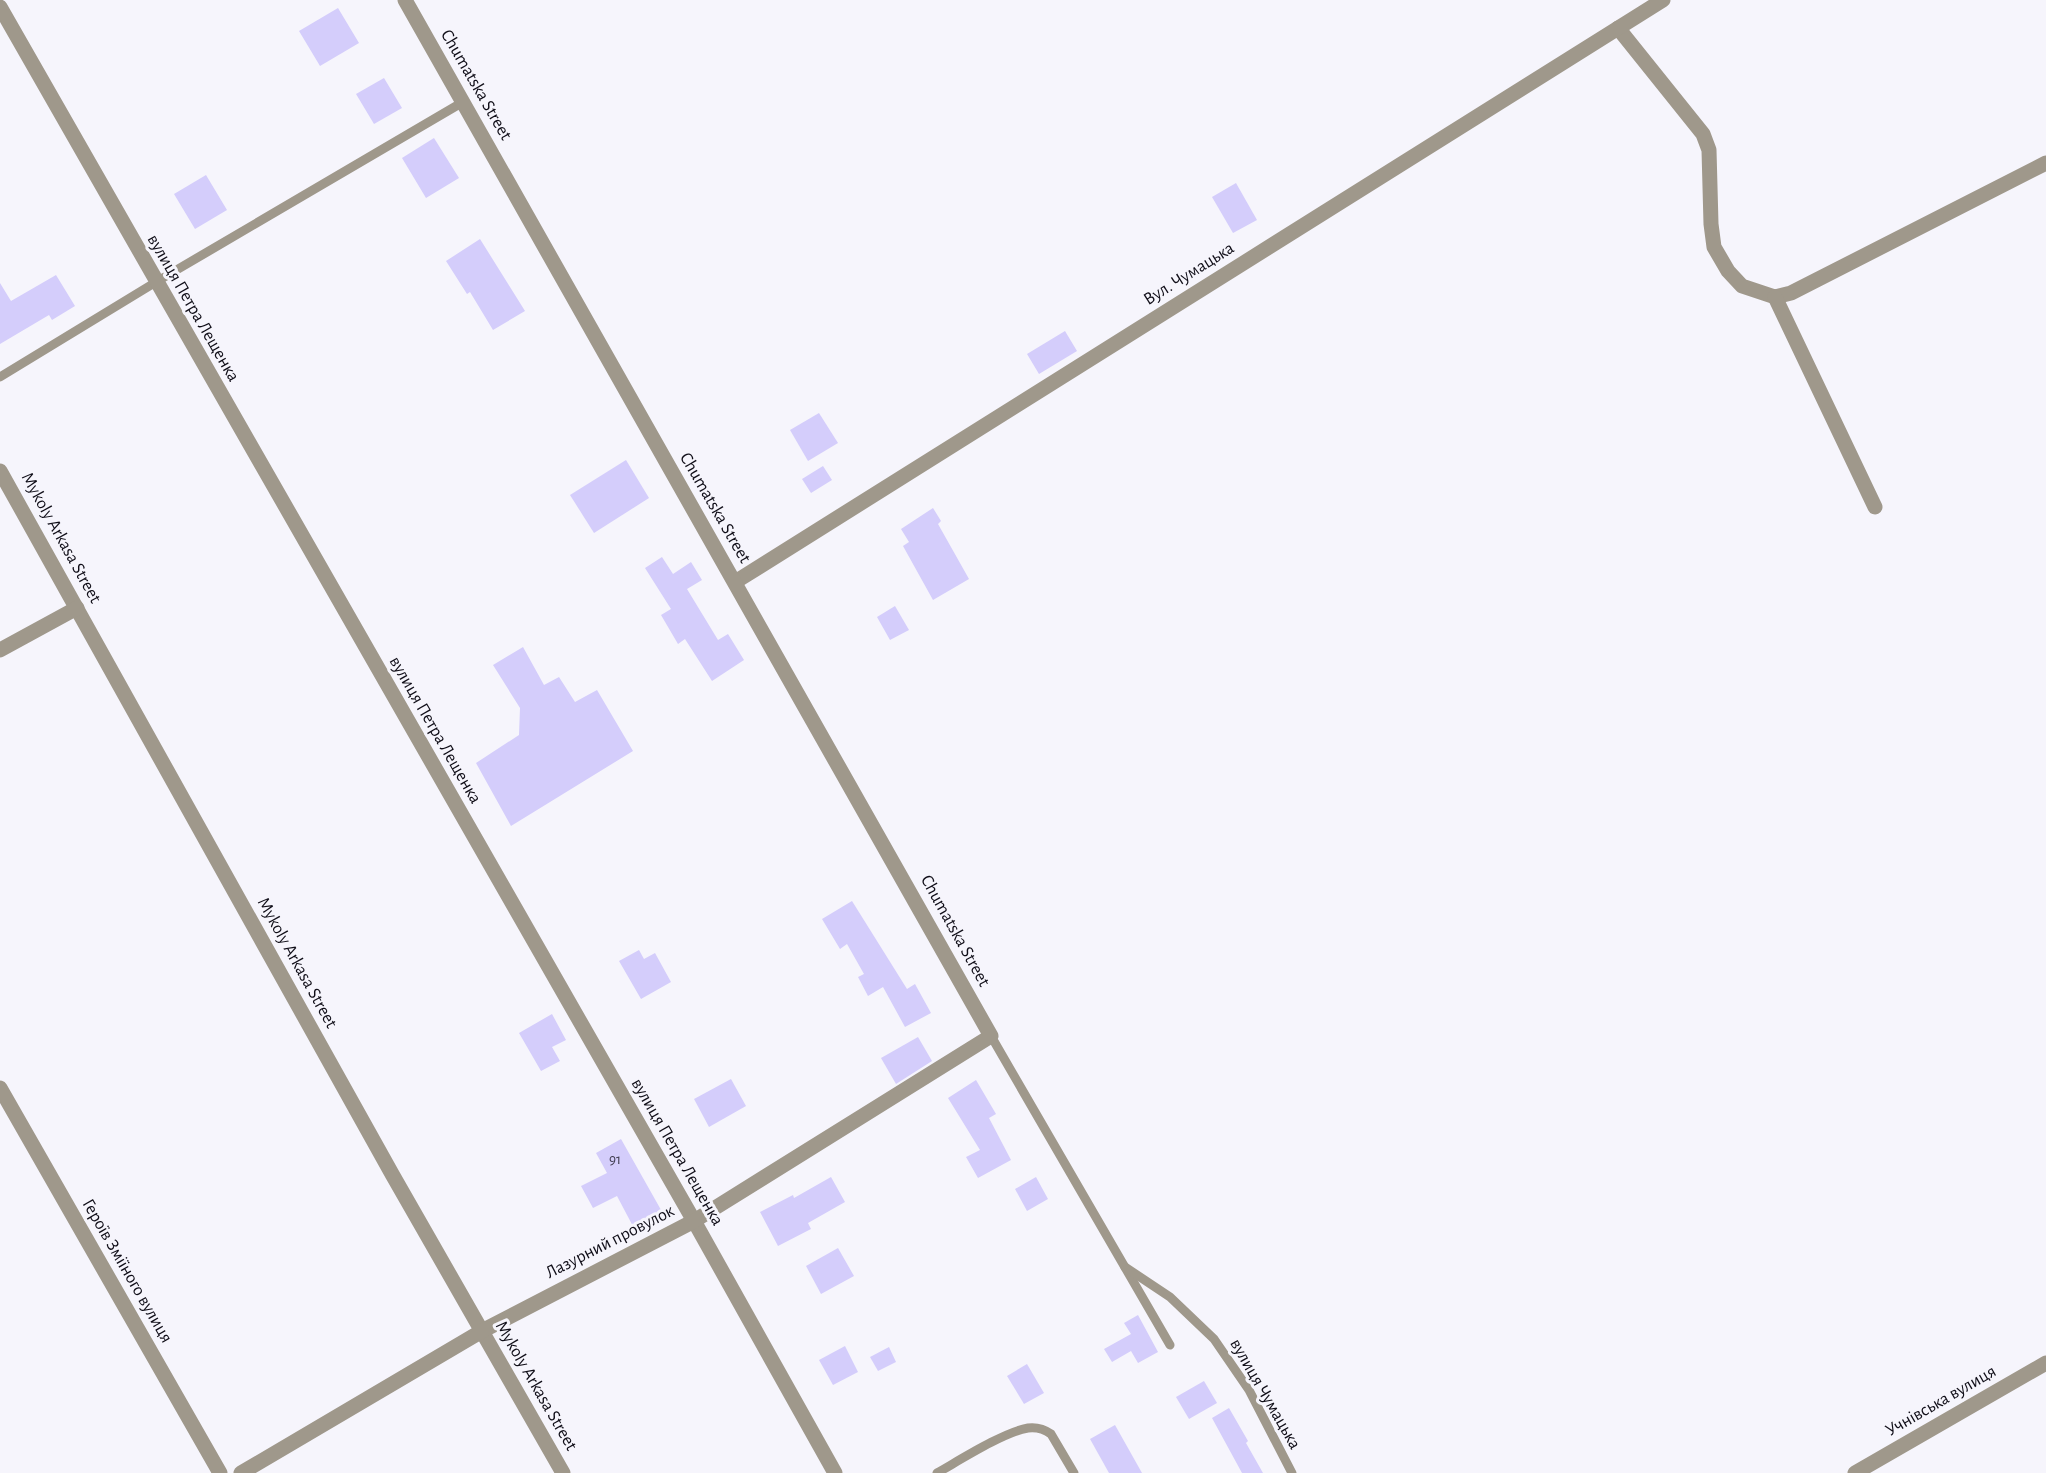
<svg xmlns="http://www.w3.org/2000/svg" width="2046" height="1473" font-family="'Alegreya Sans',sans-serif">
<rect width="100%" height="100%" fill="#f6f5fc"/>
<g fill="#d4cdfb">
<polygon points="338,8 359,43 320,66 299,31"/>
<polygon points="384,78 402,108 374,124 356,94"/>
<polygon points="434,138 459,178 426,198 402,158"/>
<polygon points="206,175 227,210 195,229 174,194"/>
<polygon points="1236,183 1257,220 1233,233 1212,197"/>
<polygon points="480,239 525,311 493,330 470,292 467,294 446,261"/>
<polygon points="56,275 75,306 52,320 49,315 0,344 0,283 11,301"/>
<polygon points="1065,331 1077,351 1039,374 1027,354"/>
<polygon points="819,413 838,443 808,461 790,430"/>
<polygon points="626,460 649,498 594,533 570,495"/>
<polygon points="823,466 832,480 811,493 802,479"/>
<polygon points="933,508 941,521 938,524 969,579 933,600 903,546 909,542 901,529"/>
<polygon points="662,557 673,574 691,562 702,580 687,589 718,640 728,634 744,660 712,681 685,639 678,644 661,615 671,609 645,568"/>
<polygon points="895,606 909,630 890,640 877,617"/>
<polygon points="523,647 544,685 559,677 575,702 597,690 633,751 511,826 476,763 519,735 520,708 493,665"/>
<polygon points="852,901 907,989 915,984 931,1013 905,1027 883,987 868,996 858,977 864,974 847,944 840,949 822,919"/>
<polygon points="639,950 644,959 655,953 671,982 641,999 619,961"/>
<polygon points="552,1014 566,1040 552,1047 560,1061 541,1071 519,1033"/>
<polygon points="918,1037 932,1061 896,1084 881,1058"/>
<polygon points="731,1079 746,1106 709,1127 694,1099"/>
<polygon points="976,1080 996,1114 989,1118 1011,1160 978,1178 966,1157 980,1150 948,1098"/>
<polygon points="621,1139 665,1217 636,1232 617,1196 593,1208 581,1186 607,1173 596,1153"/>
<polygon points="831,1177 845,1202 808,1223 811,1229 778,1246 760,1212 793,1195 794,1198"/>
<polygon points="1036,1177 1048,1199 1027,1211 1015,1189"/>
<polygon points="838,1248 854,1276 821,1294 806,1266"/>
<polygon points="1138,1315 1158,1352 1138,1363 1131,1351 1112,1362 1104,1349 1131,1334 1124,1323"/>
<polygon points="845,1346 858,1372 833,1385 819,1360"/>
<polygon points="889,1347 896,1362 878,1371 870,1357"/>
<polygon points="1027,1364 1044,1393 1024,1404 1007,1376"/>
<polygon points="1204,1381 1217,1403 1189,1419 1176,1397"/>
<polygon points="1229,1408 1248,1441 1246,1443 1263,1473 1242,1473 1212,1418"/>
<polygon points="1115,1425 1142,1473 1109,1473 1090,1439"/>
</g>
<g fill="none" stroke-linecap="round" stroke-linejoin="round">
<g stroke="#9f988b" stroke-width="9">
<polyline points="0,377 156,282 463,102"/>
<polyline points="991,1036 1170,1345"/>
<polyline points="1125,1267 1170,1297 1214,1339 1249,1390 1292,1473"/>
<path d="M 937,1473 C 960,1460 1004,1432 1028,1428 C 1036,1427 1044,1429 1051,1434 L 1074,1473"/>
</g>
<g stroke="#9f988b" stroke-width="15">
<polyline points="0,7 694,1221 835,1473"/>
<polyline points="1618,28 1703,134 1709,150 1711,224 1714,247 1728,271 1742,286 1775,297 1791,293 2046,163"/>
<polyline points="1775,297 1875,507"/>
<polyline points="0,471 392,1174 563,1473"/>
<polyline points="735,582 1663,0"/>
<polyline points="0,650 77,608"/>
<polyline points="0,1088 220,1473"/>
<polyline points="241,1473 482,1331 694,1221 991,1036 405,0"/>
<polyline points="1855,1473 2046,1363"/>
</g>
</g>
<g text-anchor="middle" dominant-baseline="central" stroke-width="6" stroke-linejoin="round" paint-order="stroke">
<g font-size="15" fill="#403d50">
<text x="615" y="1159">91</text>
</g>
<g font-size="18" fill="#0f0d17" stroke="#f6f5fc">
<text transform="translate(476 85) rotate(60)">Chumatska Street</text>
<text transform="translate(1189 274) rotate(-32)">Вул. Чумацька</text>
<text transform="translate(193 308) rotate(60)">вулиця Петра Лещенка</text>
<text transform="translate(715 508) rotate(60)">Chumatska Street</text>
<text transform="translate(61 538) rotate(61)">Mykoly Arkasa Street</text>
<text transform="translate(435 730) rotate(60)">вулиця Петра Лещенка</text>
<text transform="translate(955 931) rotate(61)">Chumatska Street</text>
<text transform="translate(297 963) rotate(61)">Mykoly Arkasa Street</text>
<text transform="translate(677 1152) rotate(60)">вулиця Петра Лещенка</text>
<text transform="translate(610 1242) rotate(-27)">Лазурний провулок</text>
<text transform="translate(127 1271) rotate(60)">Героїв Зміїного вулиця</text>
<text transform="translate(536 1386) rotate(60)">Mykoly Arkasa Street</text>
<text transform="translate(1265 1394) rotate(60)">вулиця Чумацька</text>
<text transform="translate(1941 1401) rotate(-30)">Учнівська вулиця</text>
</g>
</g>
</svg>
